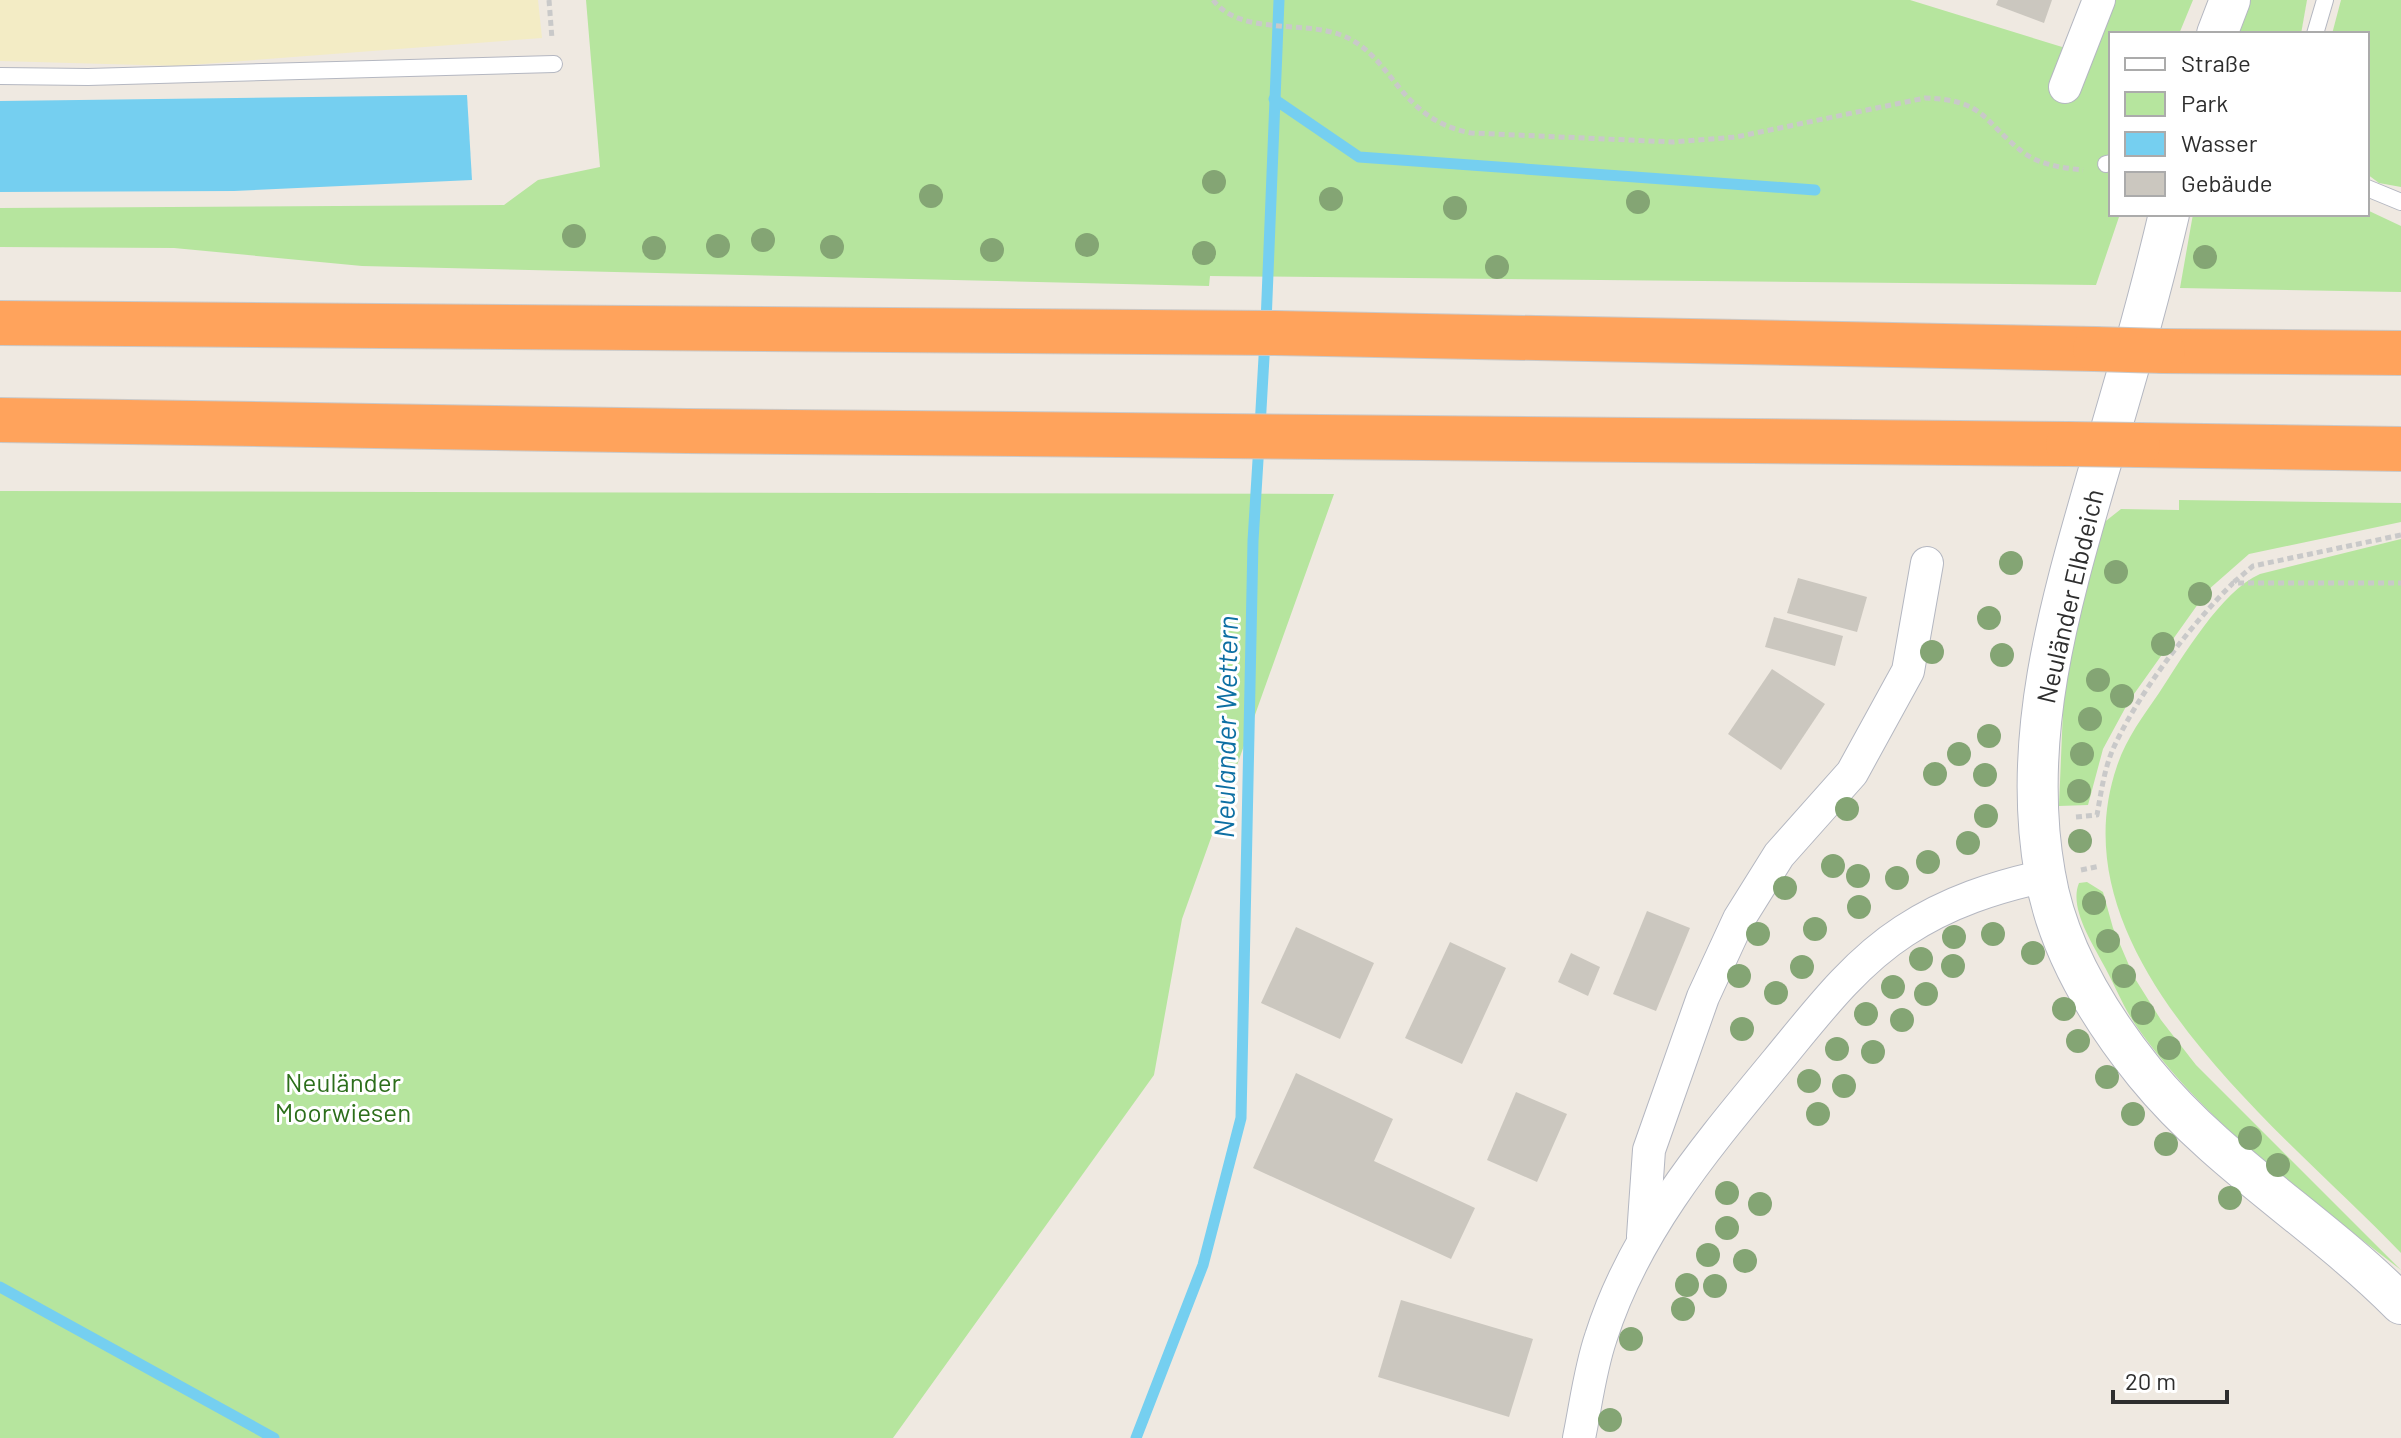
<svg xmlns="http://www.w3.org/2000/svg" width="2401" height="1438" font-family="Barlow,sans-serif">
<rect width="100%" height="100%" fill="#efe9e1"/>
<g fill="#b6e59e">
<polygon points="586,0 1910,0 2072,50 2088,0 2193,0 2179,34 2111,34 2111,214 2120,214 2096,285 1210,276 1209,286 362,266 174,248 0,247 0,208 504,205 538,180 600,167"/>
<polygon points="2247,0 2307,0 2301,34 2237,34"/>
<polygon points="2341,0 2401,0 2401,187 2379,183 2367,174 2367,34 2332,34"/>
<polygon points="2367,210 2401,226 2401,292 2180,288 2193,214 2367,214"/>
<polygon points="0,491 1334,494 1182,919 1154,1075 893,1438 0,1438"/>
<polygon points="2179,500 2401,503 2401,522 2249,554 2208,590 2129,701 2103,749 2088,805 2059,806 2063,710 2072,642 2097,528 2121,509 2179,510"/>
<path d="M 2401,539 L 2401,1253 C 2287,1133 2051,958 2117,766 C 2126,739 2143,716 2159,693 C 2183,657 2221,591 2260,574 Z"/>
<path d="M 2087,882 L 2103,892 L 2113,928 L 2134,977 L 2161,1020 L 2196,1065 L 2401,1270 C 2307,1196 2207,1126 2137,1027 C 2123,1007 2114,983 2102,962 C 2091,941 2069,907 2079,883 Z"/>
</g>
<polygon fill="#f3ecc5" points="0,0 538,0 542,38 177,66 0,61"/>
<polygon fill="#75cff0" points="467,95 472,180 234,191 0,192 0,101"/>
<g fill="none" stroke-linecap="round" stroke-linejoin="round">
<g stroke="#75cff0" stroke-width="11">
<polyline points="1274,99 1359,157 1815,190"/>
<polyline points="1266,323 1279,0"/>
<polyline points="1260,427 1265,340"/>
<polyline points="0,1287 274,1438"/>
<polyline points="1136,1438 1203,1265 1241,1118 1253,541 1259,444"/>
</g>
</g>
<g fill="#cbc7bf">
<polygon points="1998,0 2052,0 2044,23 1996,5"/>
<polygon points="1798,578 1867,597 1857,632 1787,613"/>
<polygon points="1774,617 1843,636 1835,666 1765,647"/>
<polygon points="1772,669 1825,704 1781,770 1728,734"/>
<polygon points="1647,911 1690,928 1656,1011 1613,994"/>
<polygon points="1296,927 1374,963 1340,1039 1261,1003"/>
<polygon points="1450,942 1506,968 1462,1064 1405,1038"/>
<polygon points="1571,953 1600,967 1588,996 1558,982"/>
<polygon points="1296,1073 1393,1119 1374,1161 1475,1208 1451,1259 1253,1168"/>
<polygon points="1516,1092 1567,1114 1537,1182 1487,1160"/>
<polygon points="1401,1300 1533,1339 1509,1417 1378,1377"/>
</g>
<g fill="none" stroke-linecap="round" stroke-linejoin="round">
<g stroke="#b4b7c1" stroke-width="18">
<g id="service">
<polyline points="2315,34 2325,0"/>
<polyline points="0,76 88,77 554,64"/>
<polyline points="2106,164 2111,163"/>
<polyline points="2367,188 2401,202"/>
</g>
</g>
<g stroke="#b4b7c1" stroke-width="34">
<g id="minor">
<polyline points="2065,87 2099,0"/>
<polyline points="1643,1236 1649,1150 1703,997 1739,919 1779,855 1852,773 1908,671 1927,563"/>
<path d="M 1579,1438 C 1586,1404 1590,1369 1601,1337 C 1635,1230 1707,1146 1777,1061 C 1815,1015 1853,964 1904,931 C 1948,902 1995,887 2045,876"/>
</g>
</g>
<g stroke="#b4b7c1" stroke-width="42">
<g id="tertiary">
<polyline points="2217,34 2230,0"/>
<path d="M 2169,214 C 2148,304 2122,392 2096,480 C 2059,608 2021,739 2045,874 C 2057,947 2099,1016 2145,1073 C 2218,1163 2320,1222 2401,1304"/>
</g>
</g>
<g stroke="#c9c9c9" stroke-width="46">
<g id="motorway">
<polyline points="0,323 1275,333 2095,349"/>
<polyline points="2163,351 2401,353"/>
<polyline points="0,420 687,431 2068,444"/>
<polyline points="2138,445 2401,449"/>
</g>
</g>
<g stroke="#c9c9c9" stroke-width="5" stroke-dasharray="6 4" stroke-linecap="butt">
<polyline points="549,0 552,39"/>
<path d="M 1213,0 C 1241,36 1302,20 1341,35 C 1394,55 1397,119 1471,133 L 1673,142 L 1736,137 L 1925,98 C 1986,100 1982,121 2024,153 C 2041,165 2063,168 2083,170"/>
<polyline points="2234,582 2253,566 2401,535"/>
<path d="M 2076,817 L 2097,815 C 2101,793 2104,770 2113,749 C 2139,692 2189,627 2233,583 L 2401,583"/>
<polyline points="2081,870 2100,866"/>
</g>
<use href="#service" stroke="#fff" stroke-width="16"/>
<use href="#minor" stroke="#fff" stroke-width="32"/>
<use href="#tertiary" stroke="#fff" stroke-width="40"/>
<use href="#motorway" stroke="#ffa35c" stroke-width="44"/>
<g stroke="#c9c9c9" stroke-width="46" stroke-linecap="butt">
<g id="motorway-bridge">
<polyline points="2095,349 2163,351"/>
<polyline points="2068,444 2138,445"/>
</g>
</g>
<use href="#motorway-bridge" stroke="#ffa35c" stroke-width="44"/>
</g>
<g fill="#84a574">
<circle cx="1214" cy="182" r="12"/>
<circle cx="931" cy="196" r="12"/>
<circle cx="1331" cy="199" r="12"/>
<circle cx="1638" cy="202" r="12"/>
<circle cx="1455" cy="208" r="12"/>
<circle cx="574" cy="236" r="12"/>
<circle cx="763" cy="240" r="12"/>
<circle cx="1087" cy="245" r="12"/>
<circle cx="718" cy="246" r="12"/>
<circle cx="832" cy="247" r="12"/>
<circle cx="654" cy="248" r="12"/>
<circle cx="992" cy="250" r="12"/>
<circle cx="1204" cy="253" r="12"/>
<circle cx="2205" cy="257" r="12"/>
<circle cx="1497" cy="267" r="12"/>
<circle cx="2011" cy="563" r="12"/>
<circle cx="2116" cy="572" r="12"/>
<circle cx="2200" cy="594" r="12"/>
<circle cx="1989" cy="618" r="12"/>
<circle cx="2163" cy="644" r="12"/>
<circle cx="1932" cy="652" r="12"/>
<circle cx="2002" cy="655" r="12"/>
<circle cx="2098" cy="680" r="12"/>
<circle cx="2122" cy="696" r="12"/>
<circle cx="2090" cy="719" r="12"/>
<circle cx="1989" cy="736" r="12"/>
<circle cx="1959" cy="754" r="12"/>
<circle cx="2082" cy="754" r="12"/>
<circle cx="1935" cy="774" r="12"/>
<circle cx="1985" cy="775" r="12"/>
<circle cx="2079" cy="791" r="12"/>
<circle cx="1847" cy="809" r="12"/>
<circle cx="1986" cy="816" r="12"/>
<circle cx="2080" cy="841" r="12"/>
<circle cx="1968" cy="843" r="12"/>
<circle cx="1928" cy="862" r="12"/>
<circle cx="1833" cy="866" r="12"/>
<circle cx="1858" cy="876" r="12"/>
<circle cx="1897" cy="878" r="12"/>
<circle cx="1785" cy="888" r="12"/>
<circle cx="2094" cy="903" r="12"/>
<circle cx="1859" cy="907" r="12"/>
<circle cx="1815" cy="929" r="12"/>
<circle cx="1758" cy="934" r="12"/>
<circle cx="1993" cy="934" r="12"/>
<circle cx="1954" cy="937" r="12"/>
<circle cx="2108" cy="941" r="12"/>
<circle cx="2033" cy="953" r="12"/>
<circle cx="1921" cy="959" r="12"/>
<circle cx="1953" cy="966" r="12"/>
<circle cx="1802" cy="967" r="12"/>
<circle cx="1739" cy="976" r="12"/>
<circle cx="2124" cy="976" r="12"/>
<circle cx="1893" cy="987" r="12"/>
<circle cx="1776" cy="993" r="12"/>
<circle cx="1926" cy="994" r="12"/>
<circle cx="2064" cy="1009" r="12"/>
<circle cx="2143" cy="1013" r="12"/>
<circle cx="1866" cy="1014" r="12"/>
<circle cx="1902" cy="1020" r="12"/>
<circle cx="1742" cy="1029" r="12"/>
<circle cx="2078" cy="1041" r="12"/>
<circle cx="2169" cy="1048" r="12"/>
<circle cx="1837" cy="1049" r="12"/>
<circle cx="1873" cy="1052" r="12"/>
<circle cx="2107" cy="1077" r="12"/>
<circle cx="1809" cy="1081" r="12"/>
<circle cx="1844" cy="1086" r="12"/>
<circle cx="1818" cy="1114" r="12"/>
<circle cx="2133" cy="1114" r="12"/>
<circle cx="2250" cy="1138" r="12"/>
<circle cx="2166" cy="1144" r="12"/>
<circle cx="2278" cy="1165" r="12"/>
<circle cx="1727" cy="1193" r="12"/>
<circle cx="2230" cy="1198" r="12"/>
<circle cx="1760" cy="1204" r="12"/>
<circle cx="1727" cy="1228" r="12"/>
<circle cx="1708" cy="1255" r="12"/>
<circle cx="1745" cy="1261" r="12"/>
<circle cx="1687" cy="1285" r="12"/>
<circle cx="1715" cy="1286" r="12"/>
<circle cx="1683" cy="1309" r="12"/>
<circle cx="1631" cy="1339" r="12"/>
<circle cx="1610" cy="1420" r="12"/>
</g>
<g text-anchor="middle" dominant-baseline="central" stroke-width="6" stroke-linejoin="round" paint-order="stroke">
<g font-size="26" fill="#2e2e2e" stroke="#fff">
<text transform="translate(2069 596) rotate(-77)">Neuländer Elbdeich</text>
</g>
<g font-size="26" fill="#2c6e1b" stroke="#fff">
<text x="343" y="1081">Neuländer<tspan x="343" dy="30">Moorwiesen</tspan></text>
</g>
<g font-size="28" font-style="italic" fill="#0d6fa3" stroke="#fff">
<text transform="translate(1225 727) rotate(-89)">Neulander Wettern</text>
</g>
</g>
<rect x="2109" y="32" width="260" height="184" fill="#ffffff" stroke="#ababab" stroke-width="2"/>
<rect x="2125" y="58" width="40" height="12" fill="#ffffff" stroke="#ababab" stroke-width="2"/>
<text x="2181" y="72" font-size="24" fill="#2e2e2e">Straße</text>
<rect x="2125" y="92" width="40" height="24" fill="#b6e59e" stroke="#ababab" stroke-width="2"/>
<text x="2181" y="112" font-size="24" fill="#2e2e2e">Park</text>
<rect x="2125" y="132" width="40" height="24" fill="#75cff0" stroke="#ababab" stroke-width="2"/>
<text x="2181" y="152" font-size="24" fill="#2e2e2e">Wasser</text>
<rect x="2125" y="172" width="40" height="24" fill="#cbc7bf" stroke="#ababab" stroke-width="2"/>
<text x="2181" y="192" font-size="24" fill="#2e2e2e">Gebäude</text>
<path d="M2113 1390v12h114v-12" fill="none" stroke="#2e2e2e" stroke-width="4"/>
<text x="2125" y="1390" font-size="24" fill="#2e2e2e" stroke="#ffffff" stroke-width="6" paint-order="stroke">20 m</text>
</svg>
